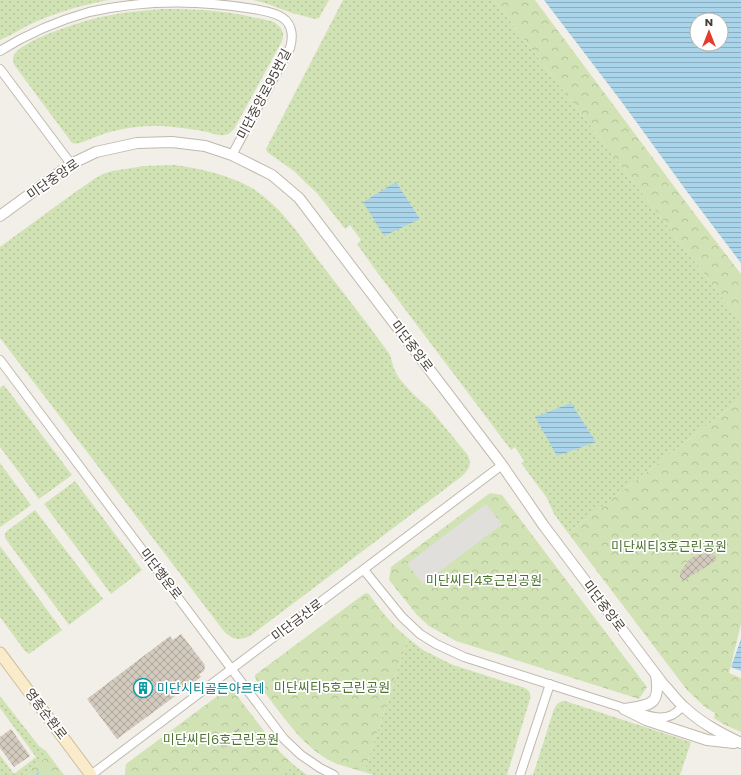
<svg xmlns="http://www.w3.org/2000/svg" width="741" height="775" font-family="Poppins,'Noto Sans KR',sans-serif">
<defs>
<pattern id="grass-dots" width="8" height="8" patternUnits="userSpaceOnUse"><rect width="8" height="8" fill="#d1e3b4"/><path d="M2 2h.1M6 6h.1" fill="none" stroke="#b5c49b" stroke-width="1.8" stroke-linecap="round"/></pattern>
<pattern id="park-crowns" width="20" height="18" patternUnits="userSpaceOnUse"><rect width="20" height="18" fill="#d1e3b4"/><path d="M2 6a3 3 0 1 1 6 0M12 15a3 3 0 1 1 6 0" fill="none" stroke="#b5c49b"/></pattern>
<pattern id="water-rules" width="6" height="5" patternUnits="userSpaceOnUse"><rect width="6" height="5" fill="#aad4ea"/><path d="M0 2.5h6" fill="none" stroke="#8cadbe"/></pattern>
<pattern id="building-cross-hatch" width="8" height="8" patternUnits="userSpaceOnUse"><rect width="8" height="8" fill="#d3cabe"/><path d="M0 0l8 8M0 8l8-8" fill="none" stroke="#ada59b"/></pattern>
</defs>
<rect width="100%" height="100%" fill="#f2efe8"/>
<g fill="url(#grass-dots)">
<path d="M 0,0 L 108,0 C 83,5 57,12 33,23 C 22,28 12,35 0,40 Z"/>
<polygon points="253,0 329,0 319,18 315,19 292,13 265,3"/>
<polygon points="343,0 494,0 741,322 741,399 568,533 554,514 547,498 521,463 524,461 515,447 511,450 377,272 357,244 361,240 350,225 345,229 316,192 306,183 294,171 267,152 266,149 267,147"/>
<path d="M 161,9 C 193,9 225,10 256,18 C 263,19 273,20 279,26 C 284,31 284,37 281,43 L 234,129 C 231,132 228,135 224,135 C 217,136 209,132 202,131 C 186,128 170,126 153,126 C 132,126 109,131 90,139 C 84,141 79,145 72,143 L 15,66 C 13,62 12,58 14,55 C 23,39 88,19 106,16 C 124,12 142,11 161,9 Z"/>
<path d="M 175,165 C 201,169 227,174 250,187 C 279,204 299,234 318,260 C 340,288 362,317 383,345 L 390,355 L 394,369 L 399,378 L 412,393 L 430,409 L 467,454 C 473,464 469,470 461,477 L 250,636 C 238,641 232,640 223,630 L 0,338 L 0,247 L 67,198 L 94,179 L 103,174 L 112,171 L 144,166 Z"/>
<polygon points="4,385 72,475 39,499 0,447 0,388"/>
<polygon points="0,463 31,505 2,526 0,527"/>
<polygon points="75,481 142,570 111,594 44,504"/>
<polygon points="35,510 103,599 69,625 5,538 5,534 7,531"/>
<polygon points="0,546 62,630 29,654 25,651 0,617"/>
<path d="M 408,638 L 423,650 L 453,665 L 525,688 C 530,691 531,694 530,699 L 507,775 L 374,775 L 364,772 Z"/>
<polygon points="0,696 39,746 46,751 49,755 22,775 0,775 0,755 14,774 36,757 0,708"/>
<polygon points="562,701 565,701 691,742 680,775 533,775 554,709 557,704"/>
<polygon points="294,765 307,775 283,775"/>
</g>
<g fill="url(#park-crowns)">
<polygon points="494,0 535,0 694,213 741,274 741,322"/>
<polygon points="741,399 741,624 729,673 741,678 741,732 725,725 714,718 715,713 706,708 687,690 568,533"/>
<polygon points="490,493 502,495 647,687 639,699 456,641 429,626 417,615 389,580 391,567"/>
<path d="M 366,593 L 369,594 C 380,610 392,625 408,638 L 364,772 C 355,769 346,767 337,764 C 309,752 292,728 274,705 C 268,696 259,687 255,677 L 255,675 L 364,594 Z"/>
<polygon points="229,691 235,693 280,752 294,765 283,775 125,775 125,772 126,764 223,692"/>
<polygon points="49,755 64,775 22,775"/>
</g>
<polygon fill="#e1dfdc" points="486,504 502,524 423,584 407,564"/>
<g fill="url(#water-rules)" fill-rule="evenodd">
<path d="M 544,0 L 741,0 L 741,263 L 688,193 L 621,101 ZM 697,20 L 721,20 L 721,44 L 697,44 Z"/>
<polygon points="396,182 420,219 384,236 363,202"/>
<polygon points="571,403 596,442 557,456 535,417"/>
<polygon points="741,639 741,671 731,667"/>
</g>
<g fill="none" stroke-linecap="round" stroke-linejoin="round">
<polyline stroke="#aad4ea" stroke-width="2.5" points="37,775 38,773"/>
</g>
<g fill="url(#building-cross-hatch)">
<polygon points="705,553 712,554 715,555 717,560 683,581 680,577 680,572 688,561 693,557"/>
<polygon points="181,634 205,665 204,671 199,674 201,677 117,739 87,699 170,636 173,640"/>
<polygon points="300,678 306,686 298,692 292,685"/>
<polygon points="238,728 243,734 223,749 219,743"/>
<polygon points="11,729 30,756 14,767 0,748 0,737"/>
</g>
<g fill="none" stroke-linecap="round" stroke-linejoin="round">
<g stroke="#c0b9ae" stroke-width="10">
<g id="minor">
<path d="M 0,51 C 27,34 57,21 89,12 C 142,0 200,0 254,9 C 263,11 275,12 283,18 C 293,25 293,38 290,48 L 232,155"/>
<polyline points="0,69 71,164"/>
<polyline points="0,360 284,739 301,755 320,768 334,775"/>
<polyline points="364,570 402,617 420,634 436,644 464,657 630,710"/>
<path d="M 643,714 C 652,717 664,719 672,715 C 676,713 680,709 683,706"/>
<polyline points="91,775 502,465"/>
<polyline points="520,775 550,684"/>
</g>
</g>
<g stroke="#c0b9ae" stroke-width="12">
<g id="tertiary">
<path d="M 0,216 L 71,164 L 96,152 L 137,143 L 172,142 L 205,146 L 232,155 L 272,175 L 299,198 L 502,465 L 544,526 L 663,684 C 670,691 676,700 684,707 C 701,723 720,733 741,743"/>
<polyline points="624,709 646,720 707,740 734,743"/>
<path d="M 624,709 C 650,705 661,706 656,675"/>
</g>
</g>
<g stroke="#cebe9b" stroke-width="13">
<polyline id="secondary" points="0,653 91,775"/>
</g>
<use href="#minor" stroke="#fff" stroke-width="8"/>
<use href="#tertiary" stroke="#fff" stroke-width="10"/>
<use href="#secondary" stroke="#faebcb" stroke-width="11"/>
</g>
<defs>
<g id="building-ring" transform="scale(1)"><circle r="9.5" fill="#fff" stroke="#0f9aa8" stroke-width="1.5"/><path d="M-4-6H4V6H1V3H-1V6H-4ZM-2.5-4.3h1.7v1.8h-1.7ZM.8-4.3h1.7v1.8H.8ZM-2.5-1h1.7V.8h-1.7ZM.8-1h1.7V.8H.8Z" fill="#0f9aa8"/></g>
</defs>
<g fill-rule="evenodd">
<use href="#building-ring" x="143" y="688"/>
</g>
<g text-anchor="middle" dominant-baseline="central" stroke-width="3.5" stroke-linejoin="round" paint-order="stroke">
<g font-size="13" fill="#453f37" stroke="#fff">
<text transform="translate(264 94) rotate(-62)">미단중앙로95번길</text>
<text transform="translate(53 179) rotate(-35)">미단중앙로</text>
<text transform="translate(412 346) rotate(53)">미단중앙로</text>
<text transform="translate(161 574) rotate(53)">미단행운로</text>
<text transform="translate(604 606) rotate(53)">미단중앙로</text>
<text transform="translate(297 620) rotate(-37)">미단금산로</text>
<text transform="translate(46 714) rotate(53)">영종순환로</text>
</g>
<g font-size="13" fill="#4d722f" stroke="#fff">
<text x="669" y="546">미단씨티3호근린공원</text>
<text x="484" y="580">미단씨티4호근린공원</text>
<text x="332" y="687">미단씨티5호근린공원</text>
<text x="221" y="739">미단씨티6호근린공원</text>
</g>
<g font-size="13" fill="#0d838f" stroke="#fff" text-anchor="start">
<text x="157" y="688">미단시티골든아르테</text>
</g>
</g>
<g transform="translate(709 32)"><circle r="19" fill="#ffffff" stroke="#b5b2af"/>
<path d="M0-3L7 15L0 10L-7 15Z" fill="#e73a2a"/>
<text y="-6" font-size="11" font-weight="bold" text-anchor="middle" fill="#453f37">N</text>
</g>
</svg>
